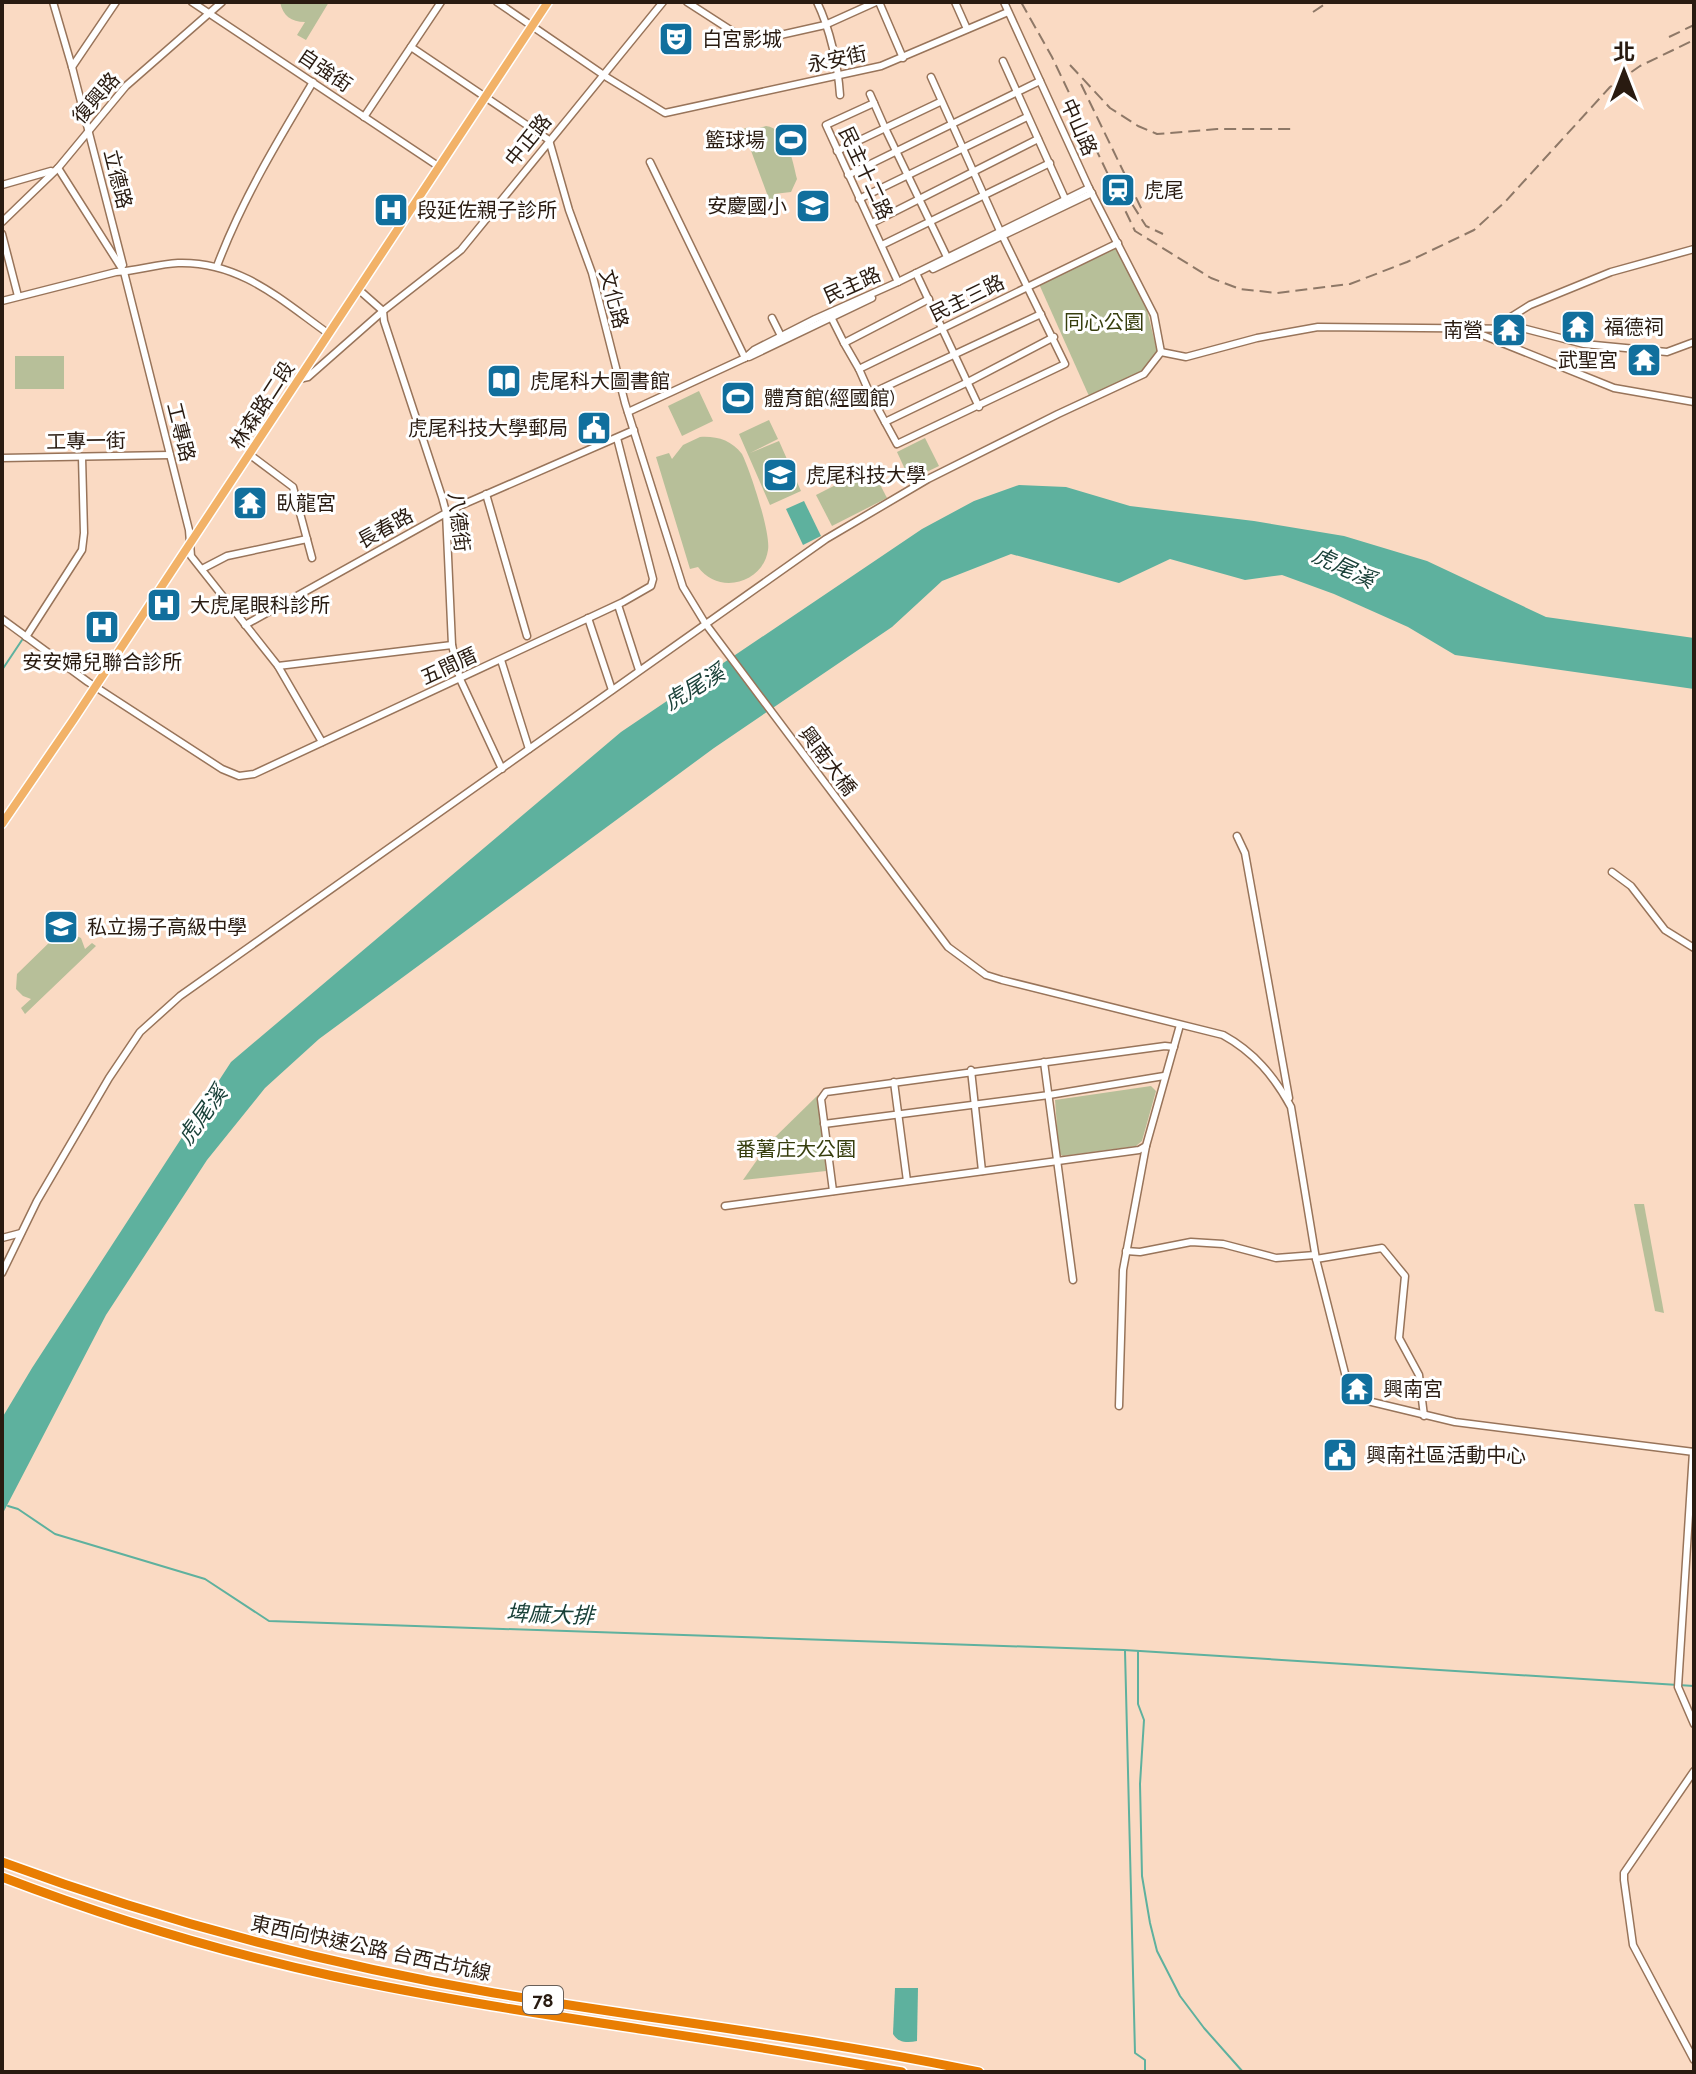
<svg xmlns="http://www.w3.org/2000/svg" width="1696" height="2074" font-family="Raleway,'Noto Sans TC',sans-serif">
<rect width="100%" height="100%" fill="#fadac3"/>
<g fill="#b7bf99">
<path d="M 280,2 L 329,2 L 306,40 L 297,35 L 305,22 C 291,22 283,16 280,2 Z"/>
<path d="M 766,126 C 787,128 793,162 797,179 L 791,192 L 774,194 L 775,199 L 770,202 L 743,129 L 749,127 L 752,134 L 759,128 Z"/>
<polygon points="1115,246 1147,310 1157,351 1143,372 1089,396 1039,284"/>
<rect x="15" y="356" width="49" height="33"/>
<polygon points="699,391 713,421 682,436 668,406"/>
<polygon points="769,420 778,439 750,453 779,441 801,491 770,505 739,434"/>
<path d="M 700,437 C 717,436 731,440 742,454 C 750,470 771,533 768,550 C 763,584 718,595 698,567 L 690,569 L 656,457 L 669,453 L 672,459 L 683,445 Z"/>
<polygon points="925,438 939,466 910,480 897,452"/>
<polygon points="871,467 887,498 832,526 816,495"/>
<polygon points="70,933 81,938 85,949 92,943 96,946 25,1014 21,1008 31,999 23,996 16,989 17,974 57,935"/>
<polygon points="1151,1086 1156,1091 1142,1141 1136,1146 1063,1156 1059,1154 1055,1100"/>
<polygon points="818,1095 826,1171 743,1180 769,1143"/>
<polygon points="1634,1204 1644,1204 1664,1313 1655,1311"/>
</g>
<g fill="#5eb19e">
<polygon points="1019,485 1066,487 1130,506 1254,521 1344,536 1427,561 1546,617 1694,638 1694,689 1455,655 1408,627 1334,594 1282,575 1245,580 1170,559 1119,583 1011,554 942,581 892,627 714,748 319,1039 265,1088 207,1160 106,1315 2,1515 2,1418 32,1368 231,1062 621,732 922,529 974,501"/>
<polygon points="804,501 821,536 803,545 786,509"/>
<path d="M 895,1988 L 918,1988 L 917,2041 C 908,2043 898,2043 893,2034 Z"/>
</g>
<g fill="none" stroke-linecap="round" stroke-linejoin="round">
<g stroke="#5eb19e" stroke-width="2">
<polyline points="2,670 22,640"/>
<polyline points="8,1506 18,1509 55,1534 205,1579 269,1621 1124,1650 1694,1686"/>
<polyline points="1125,1651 1135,2053 1145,2060 1145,2072"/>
<polyline points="1138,1652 1138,1704 1144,1720 1140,1784 1142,1876 1150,1923 1157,1951 1180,1996 1204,2028 1243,2072"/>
</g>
<g stroke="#98745a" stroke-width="9">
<g id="minor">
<polyline points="53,2 72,67 123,265"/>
<polyline points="192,2 438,166"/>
<polyline points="497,2 608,78 665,113 881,66 1008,12"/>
<polyline points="687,2 749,42 825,25 876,2"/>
<path d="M 817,2 C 830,29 838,65 840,95"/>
<polyline points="879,2 903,58"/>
<polyline points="955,2 967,29"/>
<polyline points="1004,2 1089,188 1154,315 1161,352"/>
<path d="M 411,47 L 549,140 L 569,210 L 592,273 L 625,403 L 683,587 L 705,623 L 948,947 L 986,975 L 1002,980 L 1223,1035 C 1254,1052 1274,1076 1291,1107 L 1316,1259 L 1351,1397 L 1455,1422 L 1694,1452"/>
<polyline points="1003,61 1067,203"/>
<polyline points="72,67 116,2"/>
<polyline points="870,94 885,128 947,257"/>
<polyline points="874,103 826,125 898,282"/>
<polyline points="364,117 441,2"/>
<polyline points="837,151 940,102"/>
<polyline points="650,162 745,358"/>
<polyline points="58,168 124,272 189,530 191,556 278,666 322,742"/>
<polyline points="848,175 1040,81"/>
<polyline points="2,185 51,171"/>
<polyline points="859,199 1027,117"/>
<polyline points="2,222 58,168 126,86 222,2"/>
<polyline points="872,223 1038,139"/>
<polyline points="2,234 18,296"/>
<polyline points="882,245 1050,163"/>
<path d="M 217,266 C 242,200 277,142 313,82"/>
<polyline points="933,269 1092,193"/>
<polyline points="916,273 979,407"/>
<polyline points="358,289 383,311 384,321 442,497 446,512 452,645 460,679 502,769"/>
<path d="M 2,301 L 116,272 C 137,271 157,264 178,263 C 240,261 281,300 329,334"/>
<polyline points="831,317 844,343 929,299"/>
<polyline points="772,318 783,340"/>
<polyline points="1495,327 1530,305 1611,272 1694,249"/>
<polyline points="1470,330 1614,388 1694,402"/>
<polyline points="844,343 859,369 1118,243"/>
<polyline points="1161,352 1186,357 1257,338 1318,327 1526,329 1584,344 1667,352 1694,342"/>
<polyline points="749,357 872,298"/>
<polyline points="859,369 870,394 1041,314"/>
<polyline points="299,379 308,377 383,311 461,250 663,2"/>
<polyline points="870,394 885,422 968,382 1054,337"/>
<polyline points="628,412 745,358 754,350 815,319 898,282 1089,188"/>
<polyline points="885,422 897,444 1065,364 1000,231 931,77"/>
<polyline points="249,454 293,487 312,558"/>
<polyline points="2,458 170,455"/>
<polyline points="486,494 527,636"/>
<polyline points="202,569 227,556 307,539"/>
<polyline points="618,605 639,670"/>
<polyline points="588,618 612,690"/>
<polyline points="2,619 88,682 222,769 239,776 254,774 623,602 651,586 653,579 617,438"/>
<polyline points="245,625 455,508 634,430"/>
<polyline points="26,637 82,550 84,533 82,457"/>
<polyline points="501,660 529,749"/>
<polyline points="278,666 452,645"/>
<polyline points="1237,836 1245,853 1289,1098"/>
<polyline points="1612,872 1631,886 1665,930 1694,948"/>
<polyline points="1044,1062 1073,1280"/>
<polyline points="971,1070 982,1171"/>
<polyline points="894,1082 907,1181"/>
<polyline points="824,1124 1049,1095 1164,1076"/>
<polyline points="833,1191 821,1099 826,1092 1165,1046 1174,1047"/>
<polyline points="725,1206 1139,1150 1146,1146 1180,1025"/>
<polyline points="2,1238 21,1233"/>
<polyline points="1126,1251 1140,1252 1191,1242 1223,1244 1276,1258 1315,1255"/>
<polyline points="1316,1259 1382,1248 1405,1276 1399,1338 1419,1375 1424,1416"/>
<polyline points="2,1273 37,1201 109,1078 140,1032 180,996 826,539 928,479 1058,414 1144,374 1161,352"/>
<polyline points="1119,1406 1123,1270 1146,1146"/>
<polyline points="1693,1452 1678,1687 1694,1724"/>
<polyline points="1694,1771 1624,1873 1624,1880 1633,1945 1694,2060"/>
</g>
</g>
<g stroke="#fff" stroke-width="11">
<polyline id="major" points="2,824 74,719 548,2"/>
</g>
<g stroke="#fff" stroke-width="12">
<g id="highway">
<path d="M 2,1862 C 161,1921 326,1964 494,1993 C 655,2020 818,2038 979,2072"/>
<path d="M 2,1877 C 109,1918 221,1952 333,1976 C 521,2016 713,2036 902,2072"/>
</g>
</g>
<use href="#minor" stroke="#fff" stroke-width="6"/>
<use href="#major" stroke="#f2b268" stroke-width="8"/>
<use href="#highway" stroke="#e97e03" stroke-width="9"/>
<g stroke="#8e7867" stroke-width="2" stroke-dasharray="12 6" stroke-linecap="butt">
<polyline points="1021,2 1052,57 1135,231 1211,278 1240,289 1277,293 1350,284 1407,262 1474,230 1505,202 1610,87 1640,66 1694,40"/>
<polyline points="1313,12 1328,2"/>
<polyline points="1669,37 1694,25"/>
<polyline points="1070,65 1110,108 1138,126 1157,134 1217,129 1295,129"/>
<polyline points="1081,84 1142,210"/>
<polyline points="1132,204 1146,226 1163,234"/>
</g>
</g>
<defs>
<g id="theatre-square" transform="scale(1.8)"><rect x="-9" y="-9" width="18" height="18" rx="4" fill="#116f9d" stroke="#fff"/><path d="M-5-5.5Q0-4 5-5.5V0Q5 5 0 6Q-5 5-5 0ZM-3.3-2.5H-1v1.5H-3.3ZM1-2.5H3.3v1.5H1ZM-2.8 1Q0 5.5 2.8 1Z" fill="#fff"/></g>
<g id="stadium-square" transform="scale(1.8)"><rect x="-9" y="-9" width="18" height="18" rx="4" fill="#116f9d" stroke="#fff"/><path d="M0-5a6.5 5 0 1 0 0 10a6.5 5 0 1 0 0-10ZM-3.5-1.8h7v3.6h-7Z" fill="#fff"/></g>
<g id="station-square" transform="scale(1.8)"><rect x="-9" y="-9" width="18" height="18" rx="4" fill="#116f9d" stroke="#fff"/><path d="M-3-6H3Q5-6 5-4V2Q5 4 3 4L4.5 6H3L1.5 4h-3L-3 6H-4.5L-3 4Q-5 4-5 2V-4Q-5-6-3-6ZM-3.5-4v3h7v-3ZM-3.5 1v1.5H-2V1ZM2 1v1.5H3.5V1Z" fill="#fff"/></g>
<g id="school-square" transform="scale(1.8)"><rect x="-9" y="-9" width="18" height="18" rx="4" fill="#116f9d" stroke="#fff"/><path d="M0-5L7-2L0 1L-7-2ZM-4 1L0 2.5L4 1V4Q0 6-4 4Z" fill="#fff"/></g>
<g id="hospital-square" transform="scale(1.8)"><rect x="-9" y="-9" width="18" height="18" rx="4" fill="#116f9d" stroke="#fff"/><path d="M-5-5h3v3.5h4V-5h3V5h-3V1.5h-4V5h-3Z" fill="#fff"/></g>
<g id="temple-square" transform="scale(1.8)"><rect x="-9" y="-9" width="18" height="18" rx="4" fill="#116f9d" stroke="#fff"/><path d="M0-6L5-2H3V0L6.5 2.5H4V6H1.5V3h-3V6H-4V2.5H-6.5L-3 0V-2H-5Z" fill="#fff"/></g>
<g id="library-square" transform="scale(1.8)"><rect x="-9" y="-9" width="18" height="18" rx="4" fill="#116f9d" stroke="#fff"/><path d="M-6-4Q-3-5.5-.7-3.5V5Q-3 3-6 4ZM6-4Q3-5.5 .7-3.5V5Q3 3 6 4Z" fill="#fff"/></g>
<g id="civic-square" transform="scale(1.8)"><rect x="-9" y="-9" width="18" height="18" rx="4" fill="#116f9d" stroke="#fff"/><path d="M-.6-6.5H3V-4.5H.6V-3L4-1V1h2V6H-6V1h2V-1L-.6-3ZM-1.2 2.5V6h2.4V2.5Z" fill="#fff"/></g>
<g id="university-square" transform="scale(1.8)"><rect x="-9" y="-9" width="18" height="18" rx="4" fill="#116f9d" stroke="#fff"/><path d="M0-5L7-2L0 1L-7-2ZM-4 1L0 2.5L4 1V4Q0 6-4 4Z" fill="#fff"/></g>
</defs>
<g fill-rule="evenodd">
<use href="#theatre-square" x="676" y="39"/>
<use href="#stadium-square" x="791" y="140"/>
<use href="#station-square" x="1118" y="190"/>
<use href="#school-square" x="813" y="206"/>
<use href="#hospital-square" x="391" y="210"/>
<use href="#temple-square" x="1578" y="327"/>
<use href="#temple-square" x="1509" y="330"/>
<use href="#temple-square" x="1644" y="360"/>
<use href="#library-square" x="504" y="381"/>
<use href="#stadium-square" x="738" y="398"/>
<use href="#civic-square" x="594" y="428"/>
<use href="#university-square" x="780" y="475"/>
<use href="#temple-square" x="250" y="503"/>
<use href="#hospital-square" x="164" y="605"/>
<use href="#hospital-square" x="102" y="627"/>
<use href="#school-square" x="61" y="927"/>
<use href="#temple-square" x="1357" y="1389"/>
<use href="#civic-square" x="1340" y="1455"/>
</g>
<g text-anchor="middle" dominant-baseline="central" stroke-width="6" stroke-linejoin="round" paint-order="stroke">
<rect fill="#fff" stroke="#695f58" stroke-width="2" x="523" y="1986" width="40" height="28" rx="6"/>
<g font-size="18" font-weight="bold" fill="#291b11">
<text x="543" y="2000">78</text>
</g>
<g font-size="20" fill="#291b11" stroke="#fff" text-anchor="start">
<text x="702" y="39">白宮影城</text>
<text x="765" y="140" text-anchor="end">籃球場</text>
<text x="1144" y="190">虎尾</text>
<text x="787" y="206" text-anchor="end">安慶國小</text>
<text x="417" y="210">段延佐親子診所</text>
<text x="1604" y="327">福德祠</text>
<text x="1483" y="330" text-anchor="end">南營</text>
<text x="1618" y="360" text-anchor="end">武聖宮</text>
<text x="530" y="381">虎尾科大圖書館</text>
<text x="764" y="398">體育館(經國館)</text>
<text x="568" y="428" text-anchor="end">虎尾科技大學郵局</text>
<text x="806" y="475">虎尾科技大學</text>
<text x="276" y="503">臥龍宮</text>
<text x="190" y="605">大虎尾眼科診所</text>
<text x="102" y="662" text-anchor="middle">安安婦兒聯合診所</text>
<text x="87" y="927">私立揚子高級中學</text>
<text x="1383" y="1389">興南宮</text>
<text x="1366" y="1455">興南社區活動中心</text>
</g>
<g font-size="20" fill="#291b11" stroke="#fff">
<text transform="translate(837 59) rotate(-12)">永安街</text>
<text transform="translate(325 70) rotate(34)">自強街</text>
<text transform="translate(96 98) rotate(-49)">復興路</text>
<text transform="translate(1079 127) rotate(66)">中山路</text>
<text transform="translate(528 140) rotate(-51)">中正路</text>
<text transform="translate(866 173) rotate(65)">民主十二路</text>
<text transform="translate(118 179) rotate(76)">立德路</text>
<text transform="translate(852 285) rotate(-24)">民主路</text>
<text transform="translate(967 298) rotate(-26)">民主三路</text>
<text transform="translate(614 299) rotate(75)">文化路</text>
<text transform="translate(262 405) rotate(-57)">林森路二段</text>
<text transform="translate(181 432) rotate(76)">工專路</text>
<text transform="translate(86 441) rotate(-1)">工專一街</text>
<text transform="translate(459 522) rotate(83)">八德街</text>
<text transform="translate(385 528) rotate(-29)">長春路</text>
<text transform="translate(449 666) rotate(-25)">五間厝</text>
<text transform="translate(828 761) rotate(53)">興南大橋</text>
<text transform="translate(371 1948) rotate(12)">東西向快速公路 台西古坑線</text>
</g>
<g font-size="20" fill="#373e0e" stroke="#fff">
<text x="1104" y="322">同心公園</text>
<text x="796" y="1149">番薯庄大公園</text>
</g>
<g font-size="22" font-style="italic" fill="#1a4139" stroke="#fff">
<text transform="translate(1344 567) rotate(25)">虎尾溪</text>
<text transform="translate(694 687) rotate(-31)">虎尾溪</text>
<text transform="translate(202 1115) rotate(-54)">虎尾溪</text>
<text transform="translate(550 1614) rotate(2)">埤麻大排</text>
</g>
</g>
<rect width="1696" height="2074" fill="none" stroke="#291b11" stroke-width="8"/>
<g transform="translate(1624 72)" stroke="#ffffff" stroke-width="6" paint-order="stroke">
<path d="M0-6L14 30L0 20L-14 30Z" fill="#291b11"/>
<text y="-12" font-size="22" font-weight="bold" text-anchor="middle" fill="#291b11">北</text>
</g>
</svg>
